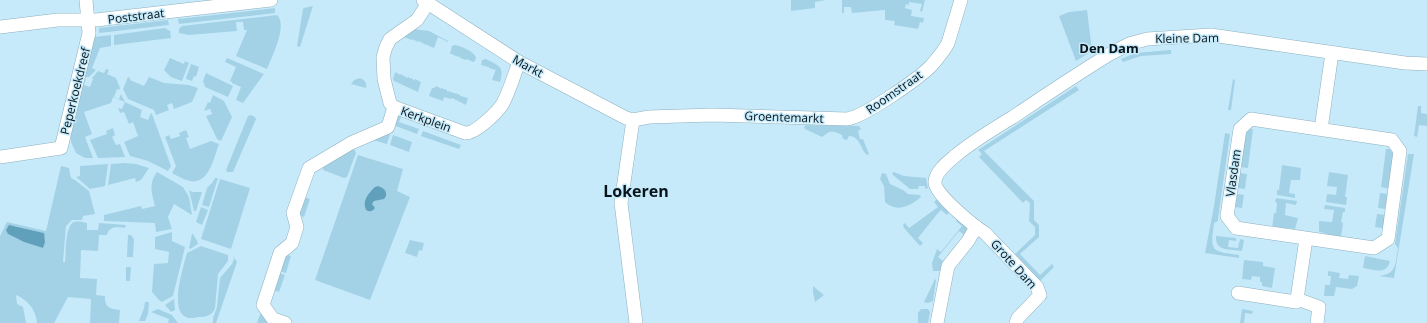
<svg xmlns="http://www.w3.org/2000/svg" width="1427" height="323" font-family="'Open Sans',sans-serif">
<rect width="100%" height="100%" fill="#c7eafa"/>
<g fill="#a3d2e7" fill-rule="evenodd">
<polygon points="791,0 826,0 815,2 815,8 791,11"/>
<polygon points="842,0 925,0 922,12 920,11 922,4 909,2 909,5 906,4 905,8 912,10 911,16 924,18 923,23 920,22 918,29 894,25 895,21 885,20 885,10 852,13 851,7 844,7 844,13 842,13"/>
<polygon points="313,6 300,47 297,46 303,9 304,8"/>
<polygon points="275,8 275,13 179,24 178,19"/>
<polygon points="1087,10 1092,51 1076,61 1059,16 1069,12"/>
<path d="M 277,15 C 288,25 272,57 267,69 L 236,56 L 247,30 L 244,30 L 243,22 L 236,22 L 237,31 L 189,35 L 179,33 L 179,29 L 182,26 Z"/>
<polygon points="168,20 169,25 99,33 99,28"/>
<polygon points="165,28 170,31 171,38 114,45 114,35"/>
<polygon points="414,29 429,31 448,41 448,42 438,37 434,48 427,45 427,44 426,45 419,41 418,42 412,39 412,40 401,36"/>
<polygon points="111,35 111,46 100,48 92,68 96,70 89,77 86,77 84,85 90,87 93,79 92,78 98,71 104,73 106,69 109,70 107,74 116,78 120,88 119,90 117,89 114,97 119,99 121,94 125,102 142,110 140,117 148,120 151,113 152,114 171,166 168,171 148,161 130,156 124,142 138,136 133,122 129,124 124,112 120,113 118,108 122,109 125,102 113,97 111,103 84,112 92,134 85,137 93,158 85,158 76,153 71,142 71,127 94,37"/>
<path d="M 455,45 C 461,46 473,51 476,57 L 475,61 L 473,62 L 467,59 L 466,60 L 460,58 L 460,56 L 459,57 L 453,55 L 453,54 L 450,54 L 452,46 Z"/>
<polygon points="1171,50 1171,54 1141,56 1123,62 1121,59 1135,53"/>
<polygon points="170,58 184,64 185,61 189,63 182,81 171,77 164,70"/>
<polygon points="227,58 264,74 243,103 236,100 241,87 232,83 232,82 230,81 236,67 225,62"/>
<path d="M 486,59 C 499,66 505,66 500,82 L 492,80 L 496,69 L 495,70 L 489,68 L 488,66 L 488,67 L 481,65 L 482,60 Z"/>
<polygon points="191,64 199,67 196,77 194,76 192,81 186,79 186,78"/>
<polygon points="395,72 399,74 400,75 400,74 406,77 407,78 408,77 413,79 414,81 415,79 421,82 418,92 394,81 393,79"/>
<polygon points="206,73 233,86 228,97 205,87 203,81"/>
<polygon points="128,77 130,78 130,80 144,86 149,77 164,83 189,85 198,88 192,102 174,109 172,103 167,105 169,110 156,115 154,110 128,99 123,89"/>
<path d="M 360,78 C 365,80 367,83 366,88 L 351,84 L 354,80 Z"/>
<polygon points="1233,79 1235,80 1231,110 1228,110"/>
<polygon points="436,86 440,88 440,89 441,88 447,90 447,92 448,91 454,93 454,94 455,93 460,95 461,97 461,96 468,98 466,105 452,98 451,99 444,97 443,101 429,96 432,88 434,88"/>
<polygon points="1076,86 1079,90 984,151 1034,201 1034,220 1039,225 1039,237 1020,254 1040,275 1052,264 1054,267 1040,281 1015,254 1035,235 1035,227 1029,221 1030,203 1026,200 1023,203 979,157 982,154 978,150"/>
<polygon points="213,95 224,101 232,117 221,141 217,139 206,116 212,114 210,109 204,111 208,102 210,103"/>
<polygon points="1418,106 1421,106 1421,113 1427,114 1427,126 1419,125 1417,137 1414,136"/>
<polygon points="398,114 402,115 399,122 419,129 417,134 393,125"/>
<polygon points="251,115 255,117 256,119 233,172 227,172 226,170 248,116"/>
<path d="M 806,125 L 859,126 L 861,129 L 858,131 L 860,139 L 863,139 L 869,154 L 867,155 C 860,149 861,137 849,136 L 847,140 L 843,139 L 842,135 C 831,130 830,131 822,137 L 805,129 L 804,127 Z"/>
<polygon points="113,128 115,135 112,137 116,145 120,144 125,157 98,158 90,140 107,134 106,131"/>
<polygon points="1251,129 1253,129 1248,168 1240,167 1245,134"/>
<path d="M 186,130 L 189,137 L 186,138 L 190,149 L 211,141 L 219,144 C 214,157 209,185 190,181 C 184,180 178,176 172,173 L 176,166 L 165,137 L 169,135 L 171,139 L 180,136 L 179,133 Z"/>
<polygon points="423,131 461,145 459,149 421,136"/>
<polygon points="385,133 390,134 387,144 369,139"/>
<path d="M 1225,133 L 1230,134 L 1218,219 L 1218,221 L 1214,223 C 1210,252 1211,251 1239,255 L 1239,258 L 1205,253 L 1214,206 Z"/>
<polygon points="393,135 412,142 409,152 390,145"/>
<polygon points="351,149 355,150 356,153 347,177 344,178 323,170 323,167"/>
<polygon points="1386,149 1390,149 1393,154 1389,189 1381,187"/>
<path d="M 1408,154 L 1414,154 L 1394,278 L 1379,276 C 1398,274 1395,262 1398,248 L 1395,244 Z"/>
<polygon points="358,155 403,169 397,191 410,197 370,300 315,280"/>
<polygon points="125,163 136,164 149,168 141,180 136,182 135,178 108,185 111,164"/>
<polygon points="108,164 105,186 90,189 76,177 80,176 80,166"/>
<polygon points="1282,165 1301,168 1300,180 1291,180 1289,193 1295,194 1295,198 1277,195 1277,190 1279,190"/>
<path d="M 61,166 L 69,168 L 71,178 L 75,180 L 89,191 L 95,214 L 83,216 L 82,220 L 72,220 L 66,226 L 63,262 L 65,262 C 66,253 65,225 74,222 C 78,221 83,222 87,223 L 87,230 L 98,230 L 99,223 L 126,225 L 125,228 C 118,227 109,226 107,235 L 99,235 L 98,251 L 81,250 L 80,278 L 97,279 L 96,295 L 105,296 C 104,307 110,309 120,310 L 119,323 L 90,323 L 91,299 L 68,297 L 54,323 L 37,323 C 36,310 28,300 16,295 L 17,304 L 23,307 L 26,323 L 0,323 L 0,236 L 7,222 L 46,231 ZM 14,226 L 44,233 L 43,248 L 24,242 L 8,234 Z"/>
<path d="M 157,172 L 183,187 L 189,197 L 192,215 L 174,204 L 168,217 L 172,229 L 156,232 L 155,223 L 104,221 L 104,215 L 141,206 L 142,209 L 155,206 C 152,192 148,185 157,172 Z"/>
<polygon points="894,172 904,176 926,178 928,188 925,189 925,186 919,186 918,189 910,189 893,175 892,173"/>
<polygon points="1329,172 1348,175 1345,197 1347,197 1346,205 1326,202 1327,194 1336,195 1337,187 1327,186"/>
<path d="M 882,173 L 886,174 L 890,184 L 903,190 L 908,194 L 920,195 L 921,197 C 911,206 896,213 885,202 L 884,186 L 880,179 Z"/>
<polygon points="1240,173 1247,174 1245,189 1238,188"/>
<polygon points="215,178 218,178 209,207 202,205 207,188 212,183"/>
<polygon points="220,179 250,188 231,249 201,239"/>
<polygon points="189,190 192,192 202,192 196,211 194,211"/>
<polygon points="1380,193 1388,194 1385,209 1378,208"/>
<polygon points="1237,194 1244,195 1242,208 1235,207"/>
<polygon points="304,197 310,199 304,217 298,215"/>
<polygon points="1276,198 1297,201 1296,205 1286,203 1285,215 1298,218 1295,229 1288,228 1287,231 1272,228 1274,213 1276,213 1277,203 1275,202"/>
<polygon points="936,200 940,200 949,212 947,215 941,210 938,213 918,238 923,243 920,246 904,228 903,225 905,223 909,228 938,207 934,202"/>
<polygon points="1325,205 1345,208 1345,212 1343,212 1341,222 1343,223 1341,238 1325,236 1325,233 1319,232 1319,221 1332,222 1334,210 1324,209"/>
<polygon points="201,207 208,210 202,225 196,222"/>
<polygon points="1377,214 1385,215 1383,228 1375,227"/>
<polygon points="958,219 968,227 964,235 959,231 938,257 944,262 940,271 933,271 932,263 937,249 941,252 962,226 956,221"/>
<polygon points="172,232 172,241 185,247 173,296 162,302 160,301 152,292 154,264 168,263 169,252 155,249 155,237"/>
<polygon points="192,234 193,234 197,241 198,244 190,249 189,248"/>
<polygon points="128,235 131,235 134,239 133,257 127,257"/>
<path d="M 1216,236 L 1236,238 L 1236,241 L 1229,240 L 1228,247 L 1238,248 L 1240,239 L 1244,240 L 1242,251 C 1230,249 1215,252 1216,236 Z"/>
<polygon points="410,240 424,243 422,251 419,250 417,257 405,253"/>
<path d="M 201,246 L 228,255 L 228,261 L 218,274 L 215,308 C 212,316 206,317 198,317 C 195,318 191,318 189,318 C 167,315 184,265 187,253 Z"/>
<polygon points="285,254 291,256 286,273 279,271"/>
<polygon points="233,256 237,262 216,323 213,323 213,318 217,307 220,278 232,264 234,259"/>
<path d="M 1365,256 L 1390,261 C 1387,275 1375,270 1363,268 Z"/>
<polygon points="1244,260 1263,262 1263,266 1275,268 1272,288 1262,286 1262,282 1260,282 1260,277 1252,276 1251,280 1242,279"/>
<polygon points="126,267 131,267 130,281 126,281"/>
<polygon points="1328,271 1340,273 1339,278 1348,279 1349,275 1359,276 1357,286 1352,289 1336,287 1334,296 1324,296 1325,285 1330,285 1331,276 1328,276"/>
<polygon points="279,273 285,275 279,292 273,290"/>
<polygon points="935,279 936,280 933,301 928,303 924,302"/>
<polygon points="813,286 824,295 815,302 813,293"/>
<polygon points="174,299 175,310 171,312 165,305"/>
<polygon points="145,302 149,302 148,314 145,321 139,321 144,308"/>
<polygon points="158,309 172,315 178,323 168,323 169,319 151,312"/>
<polygon points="921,309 928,309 930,312 928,323 918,323 918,313"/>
<polygon points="1242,309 1253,311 1252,314 1245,313 1244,323 1240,323"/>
<polygon points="261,312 270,323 257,323"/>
</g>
<g fill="#60a0ba">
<path d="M 378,186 C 383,188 387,190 386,196 L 384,199 L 374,201 L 372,204 L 375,208 C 372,212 370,212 366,210 C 362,200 368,194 375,187 Z"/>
<polygon points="9,225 44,233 45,242 43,248 24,242 8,234 6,230"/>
</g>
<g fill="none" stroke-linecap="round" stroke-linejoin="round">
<g stroke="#8db0be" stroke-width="14">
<g id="minor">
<path d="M 423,0 L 519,62 L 626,118 L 633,120 L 649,117 L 713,115 L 847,119 C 864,117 919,78 931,66 C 937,59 944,51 948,43 L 961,0"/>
<path d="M 428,3 L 417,20 L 390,39 L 386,47 L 383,57 L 384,79 L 390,103 L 394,107 L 465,133 C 475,134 498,112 503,103 C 510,90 514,75 519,62"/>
<polyline points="0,27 58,20 96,20 271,0"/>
<polygon points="1251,119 1392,140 1400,151 1388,239 1374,248 1236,228 1227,216 1240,129"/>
<polyline points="633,120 621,203 636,323"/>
<polyline points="1321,129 1332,53"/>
<polyline points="0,157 61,148 89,33 86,0"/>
<polyline points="1306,239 1297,299 1319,307 1317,323"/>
<polyline points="1238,293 1296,302 1297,299"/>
<polyline points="285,323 273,319 263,305 280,253 292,243 297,227 293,213 309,168 351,143 388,127 394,107"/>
<polyline points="937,323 948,266 968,241 976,227"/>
<path d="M 1016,323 L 1018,318 L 1040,295 L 1037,287 L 985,233 C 975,227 934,194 935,182 C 935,172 948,162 955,156 C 973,141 993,129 1013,117 C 1044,96 1076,75 1108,55 L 1129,44 L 1147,39 L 1211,35 L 1405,63 L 1427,64"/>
</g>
</g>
<use href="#minor" stroke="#fff" stroke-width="13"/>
</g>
<g text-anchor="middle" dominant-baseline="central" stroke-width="3" stroke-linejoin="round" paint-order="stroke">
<g font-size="12" fill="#07141a" stroke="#c7eafa">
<text transform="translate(136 16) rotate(-7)">Poststraat</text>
<text transform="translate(1187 38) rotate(-1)">Kleine Dam</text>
<text transform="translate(528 66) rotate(29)">Markt</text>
<text transform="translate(75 91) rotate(-76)">Peperkoekdreef</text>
<text transform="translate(894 92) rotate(-35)">Roomstraat</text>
<text transform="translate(784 117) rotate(2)">Groentemarkt</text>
<text transform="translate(426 119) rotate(20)">Kerkplein</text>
<text transform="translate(1233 173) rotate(-82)">Vlasdam</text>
<text transform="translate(1014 264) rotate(48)">Grote Dam</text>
</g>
<g font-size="13" font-weight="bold" fill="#07141a" stroke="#c7eafa">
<text x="1109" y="48">Den Dam</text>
</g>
<g font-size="16" font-weight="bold" fill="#07141a" stroke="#c7eafa">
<text x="636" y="191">Lokeren</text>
</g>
</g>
</svg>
